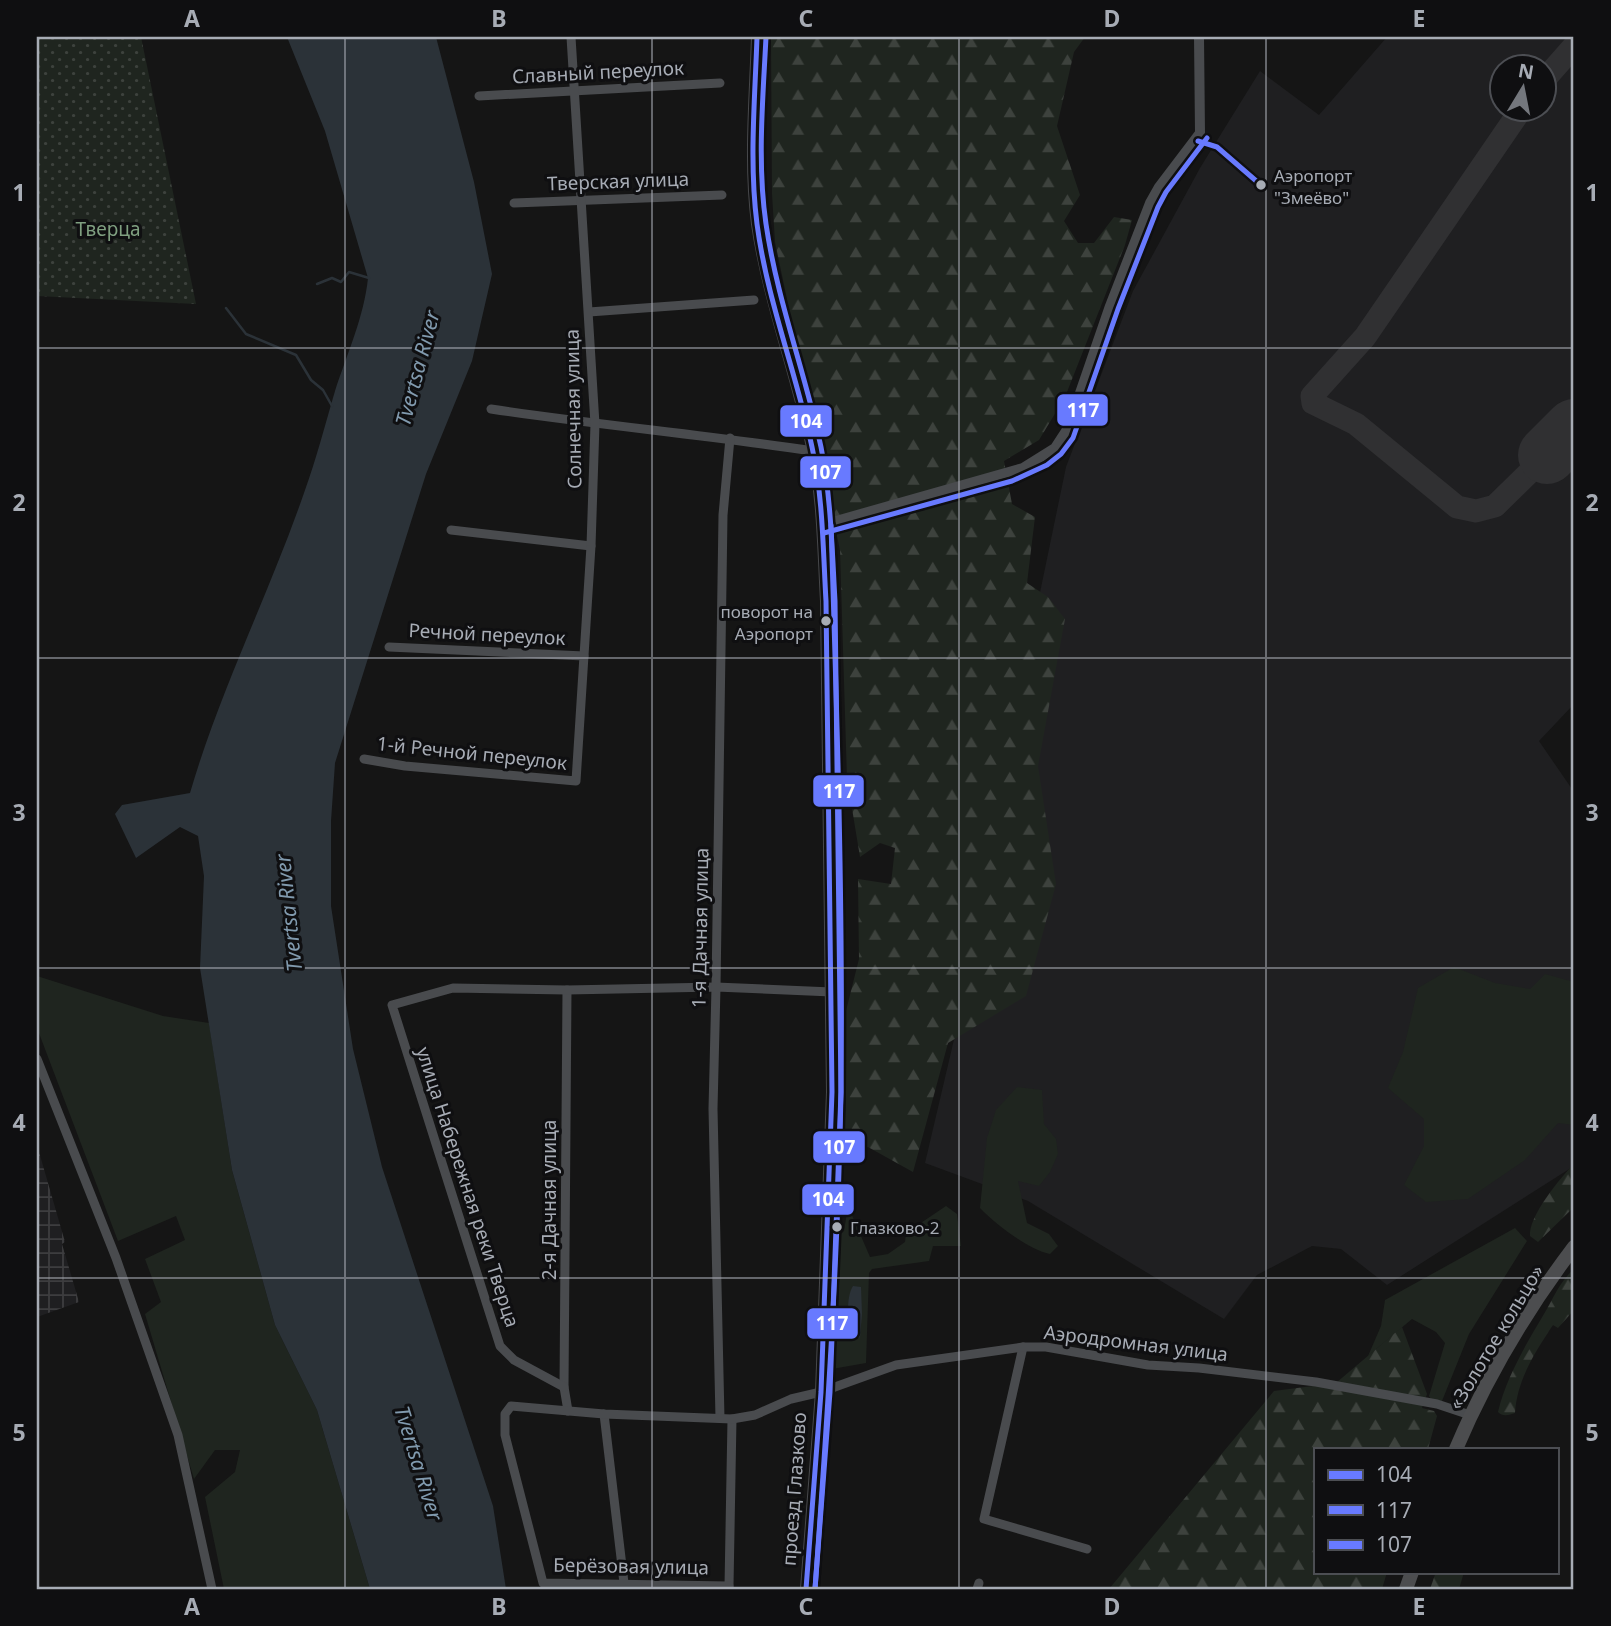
<svg xmlns="http://www.w3.org/2000/svg" width="1611" height="1626" font-family="'Noto Sans',sans-serif">
<defs>
<pattern id="industrial-grid" width="8" height="8" patternUnits="userSpaceOnUse" patternTransform="scale(1.75)"><rect width="8" height="8" fill="#1f1f21"/><path d="M0 4h8M4 0v8" fill="none" stroke="#3d3d3f"/></pattern>
<pattern id="forest-firs" width="22" height="20" patternUnits="userSpaceOnUse" patternTransform="scale(1.75)"><rect width="22" height="20" fill="#1f251f"/><path d="M5 1l3.5 6h-7zM16 11l3.5 6h-7z" fill="#3d423d"/></pattern>
<pattern id="park-dots" width="8" height="8" patternUnits="userSpaceOnUse" patternTransform="scale(1.75)"><rect width="8" height="8" fill="#1f251f"/><path d="M2 2h.1M6 6h.1" fill="none" stroke="#3d423d" stroke-width="1.8" stroke-linecap="round"/></pattern>
</defs>
<rect width="100%" height="100%" fill="#151515"/>
<path fill="#1f1f21" fill-rule="evenodd" d="M 1387,37 L 1574,37 L 1574,704 L 1539,741 L 1574,792 L 1574,1166 L 1387,1285 L 1341,1249 L 1312,1246 L 1257,1275 L 1224,1319 L 1028,1201 L 925,1163 L 971,967 L 1026,660 L 1066,467 L 1133,291 L 1200,168 L 1260,71 L 1319,115 ZM 1502,66 L 1544,66 L 1544,108 L 1502,108 Z"/>
<polygon fill="url(#industrial-grid)" points="37,1145 65,1242 62,1244 79,1302 37,1317"/>
<g fill="#1f251f">
<polygon points="1454,967 1495,983 1530,989 1545,974 1574,982 1574,1125 1558,1123 1525,1160 1468,1199 1426,1202 1404,1185 1424,1146 1424,1119 1388,1088 1403,1052 1418,988"/>
<polygon points="37,976 163,1016 209,1023 232,1170 275,1325 317,1410 370,1589 224,1589 205,1497 235,1472 240,1450 215,1450 194,1479 145,1314 161,1302 145,1259 185,1240 176,1216 118,1241 37,1028"/>
<path d="M 1017,1087 L 1042,1090 L 1044,1124 L 1056,1139 L 1058,1154 L 1050,1172 L 1039,1186 L 1018,1181 L 1027,1223 L 1049,1234 L 1058,1246 L 1050,1254 C 1028,1249 996,1225 980,1208 L 987,1138 L 996,1110 Z"/>
<polygon points="848,1206 870,1257 888,1254 905,1242 906,1233 946,1206 957,1214 961,1246 933,1246 929,1261 872,1269 869,1273 866,1363 832,1369 837,1238 844,1231"/>
<polygon points="1515,1228 1527,1241 1469,1334 1442,1401 1433,1403 1429,1396 1445,1343 1436,1332 1412,1319 1368,1356 1381,1326 1385,1300"/>
</g>
<g fill="url(#forest-firs)">
<polygon points="771,37 1085,37 1074,52 1057,126 1080,195 1064,221 1078,243 1094,243 1114,217 1132,220 1125,245 1065,397 1039,440 1004,461 1012,504 1035,517 1027,583 1048,597 1065,619 1038,766 1056,884 1026,996 948,1043 913,1172 868,1147 837,1158 841,1031 859,959 858,879 891,884 895,848 880,843 860,857 847,778 840,550 775,242 772,193"/>
<path d="M 1574,1164 L 1574,1207 L 1538,1242 L 1530,1236 C 1528,1217 1560,1178 1574,1164 Z"/>
<path d="M 1574,1269 L 1574,1310 L 1558,1328 L 1553,1325 C 1535,1352 1517,1380 1515,1413 C 1509,1415 1503,1417 1498,1412 C 1506,1378 1526,1344 1544,1314 C 1553,1299 1560,1281 1574,1269 Z"/>
<polygon points="1402,1327 1427,1394 1422,1408 1434,1411 1437,1416 1428,1449 1315,1449 1315,1572 1387,1572 1382,1589 1109,1589 1274,1391 1336,1383"/>
<polygon points="1436,1572 1464,1572 1459,1589 1430,1589"/>
</g>
<polygon fill="url(#park-dots)" points="37,37 141,37 196,304 37,296"/>
<g fill="#2b3238">
<path d="M 287,37 L 436,37 L 474,182 L 492,274 L 472,361 L 426,474 L 335,763 L 331,821 L 331,906 L 353,1049 L 382,1167 L 493,1506 L 506,1589 L 370,1589 L 317,1410 L 275,1325 L 232,1170 L 200,968 L 204,876 L 198,836 L 180,827 L 136,858 L 115,814 L 122,805 L 190,793 C 220,690 269,594 304,493 C 316,460 325,425 335,391 C 347,354 364,317 368,278 L 325,131 Z"/>
<path d="M 853,1286 L 861,1287 L 862,1314 L 860,1337 L 854,1340 L 850,1337 C 849,1322 845,1299 853,1286 Z"/>
</g>
<g fill="none" stroke-linecap="round" stroke-linejoin="round">
<g stroke="#2b3238" stroke-width="2.5">
<polyline points="317,284 332,278 341,282 349,272 369,278"/>
<polyline points="226,308 246,334 296,355 311,380 323,390 332,406"/>
</g>
<g stroke="#303032" stroke-width="23">
<polyline points="1544,80 1574,46"/>
<polyline points="1522,108 1365,337 1312,396 1313,403 1356,424 1457,507 1476,511 1495,506 1547,455"/>
</g>
<polyline stroke="#303032" stroke-width="58" points="1547,455 1574,428"/>
<g stroke="#494b4e" stroke-width="9">
<polyline points="479,96 720,83"/>
<polyline points="514,203 722,195"/>
<polyline points="589,312 754,300"/>
<path d="M 491,409 C 598,425 706,435 813,451"/>
<polyline points="451,530 591,546"/>
<polyline points="389,647 584,656"/>
<polyline points="364,759 405,766 576,781 591,546 595,424 571,37"/>
<polyline points="567,990 564,1387 568,1411"/>
<polyline points="37,1059 116,1258 178,1435 212,1589"/>
<polyline points="1023,1347 984,1519 1087,1549"/>
<polyline points="564,1387 514,1360 500,1346 392,1005 453,988 567,990 716,987 832,992"/>
<polyline points="604,1414 624,1583"/>
<polyline points="720,1418 713,1109 716,987 723,515 730,438"/>
<polyline points="729,1586 732,1419"/>
<polyline points="729,1589 729,1586 543,1583 505,1435 505,1414 511,1406 604,1414 732,1419 755,1415 791,1399 821,1392 896,1365 1023,1347 1046,1347 1148,1365 1199,1368 1316,1382 1437,1404 1470,1415"/>
<polyline points="977,1589 979,1583"/>
</g>
<polyline stroke="#494b4e" stroke-width="10" points="822,525 1023,468 1055,448 1068,428 1110,306 1150,203 1159,187 1200,133 1199,37"/>
<path stroke="#48494c" stroke-width="12" d="M 757,37 C 755,99 749,162 757,224 C 768,299 796,372 812,447 C 823,497 823,550 826,601 L 832,1092 L 821,1392 L 806,1589"/>
<g stroke="#4c4d4f" stroke-width="14">
<path d="M 1456,1449 C 1486,1378 1527,1309 1574,1247"/>
<polyline points="1406,1589 1412,1572"/>
</g>
<g stroke="#0f0f11" stroke-width="10">
<path id="bus-1" d="M 757,37 C 755,99 749,162 757,224 C 767,300 796,372 812,447 C 823,497 823,550 826,601 L 832,1092 L 821,1392 L 806,1589"/>
</g>
<g stroke="#0f0f11" stroke-width="10">
<g id="bus-2">
<polyline points="1198,141 1217,147 1262,186"/>
<polyline points="824,533 1012,481 1047,465 1061,454 1073,438 1118,309 1158,207 1166,192 1207,138"/>
<path d="M 815,1589 C 827,1424 838,1258 841,1092 C 843,903 837,714 831,525"/>
</g>
</g>
<g stroke="#0f0f11" stroke-width="10">
<path id="bus-3" d="M 766,37 C 763,99 757,162 766,224 C 777,300 805,372 821,447 C 831,497 832,549 835,601 L 841,1092 L 830,1392 L 815,1589"/>
</g>
<use href="#bus-1" stroke="#687aff" stroke-width="5"/>
<use href="#bus-2" stroke="#687aff" stroke-width="5"/>
<use href="#bus-3" stroke="#687aff" stroke-width="5"/>
</g>
<path fill="none" stroke="#a7acb5" stroke-width="2" stroke-opacity="0.55" d="M 345,37 L 345,1589M 652,37 L 652,1589M 959,37 L 959,1589M 1266,37 L 1266,1589M 37,348 L 1574,348M 37,658 L 1574,658M 37,968 L 1574,968M 37,1278 L 1574,1278"/>
<g fill="#a7acb5" stroke="#0f0f11" stroke-width="2.5">
<circle cx="1261" cy="185" r="6"/>
<circle cx="826" cy="621" r="6"/>
<circle cx="837" cy="1227" r="6"/>
</g>
<g text-anchor="middle" dominant-baseline="central" stroke-width="6" stroke-linejoin="round" paint-order="stroke">
<g font-size="17" fill="#a7acb5" stroke="#0f0f11" text-anchor="start">
<text x="1274" y="175">Аэропорт<tspan x="1274" dy="22">"Змеёво"</tspan></text>
<text x="813" y="611" text-anchor="end">поворот на<tspan x="813" dy="22">Аэропорт</tspan></text>
<text x="850" y="1227">Глазково-2</text>
</g>
<g font-size="19" fill="#a7acb5" stroke="#0f0f11">
<text transform="translate(598 72) rotate(-3)">Славный переулок</text>
<text transform="translate(618 181) rotate(-2)">Тверская улица</text>
<text transform="translate(573 409) rotate(-91)">Солнечная улица</text>
<text transform="translate(487 634) rotate(3)">Речной переулок</text>
<text transform="translate(472 753) rotate(6)">1-й Речной переулок</text>
<text transform="translate(700 928) rotate(-89)">1-я Дачная улица</text>
<text transform="translate(468 1187) rotate(72)">улица Набережная реки Тверца</text>
<text transform="translate(549 1200) rotate(-90)">2-я Дачная улица</text>
<text transform="translate(1496 1337) rotate(-59)">«Золотое кольцо»</text>
<text transform="translate(1136 1343) rotate(7)">Аэродромная улица</text>
<text transform="translate(794 1489) rotate(-86)">проезд Глазково</text>
<text transform="translate(631 1566) rotate(1)">Берёзовая улица</text>
</g>
<g font-size="19" fill="#7f9f80" stroke="#0f0f11">
<text x="108" y="229">Тверца</text>
</g>
<g font-size="21" font-style="italic" fill="#819aae" stroke="#0f0f11">
<text transform="translate(417 368) rotate(-75)">Tvertsa River</text>
<text transform="translate(288 913) rotate(-96)">Tvertsa River</text>
<text transform="translate(419 1463) rotate(73)">Tvertsa River</text>
</g>
</g>
<g stroke="#0f0f11" stroke-width="2.5">
<rect x="1056" y="393" width="53" height="34" rx="7" fill="#687aff"/>
<rect x="779" y="404" width="54" height="34" rx="7" fill="#687aff"/>
<rect x="799" y="455" width="53" height="34" rx="7" fill="#687aff"/>
<rect x="812" y="774" width="53" height="34" rx="7" fill="#687aff"/>
<rect x="812" y="1130" width="54" height="34" rx="7" fill="#687aff"/>
<rect x="801" y="1183" width="54" height="33" rx="7" fill="#687aff"/>
<rect x="806" y="1307" width="53" height="33" rx="7" fill="#687aff"/>
</g>
<g font-size="19" text-anchor="middle" font-weight="bold" fill="#fff">
<text x="1083" y="417">117</text>
<text x="806" y="428">104</text>
<text x="825" y="479">107</text>
<text x="839" y="798">117</text>
<text x="839" y="1154">107</text>
<text x="828" y="1206">104</text>
<text x="832" y="1330">117</text>
</g>
<rect width="1611" height="1626" fill="none" stroke="#0f0f11" stroke-width="77"/>
<rect x="1314" y="1448" width="245" height="126" fill="#0f0f11" stroke="#4c4e53" stroke-width="2"/>
<rect x="1328" y="1470" width="35" height="10" fill="#687aff" stroke="#4c4e53" stroke-width="2"/>
<text x="1376" y="1482" font-size="21" fill="#a7acb5">104</text>
<rect x="1328" y="1505" width="35" height="10" fill="#687aff" stroke="#4c4e53" stroke-width="2"/>
<text x="1376" y="1518" font-size="21" fill="#a7acb5">117</text>
<rect x="1328" y="1540" width="35" height="10" fill="#687aff" stroke="#4c4e53" stroke-width="2"/>
<text x="1376" y="1552" font-size="21" fill="#a7acb5">107</text>
<g transform="translate(1523 88) rotate(10)"><circle r="33" fill="#0f0f11" stroke="#4c4e53" stroke-width="2"/>
<path d="M0-5L12 26L0 18L-12 26Z" fill="#74777d"/>
<text y="-10" font-size="19" font-weight="bold" text-anchor="middle" fill="#a7acb5">N</text>
</g>
<rect x="38" y="38" width="1534" height="1550" fill="none" stroke="#a7acb5" stroke-width="2.5"/>
<g font-size="23" text-anchor="middle" font-weight="bold" fill="#a7acb5">
<text x="192" y="27">A</text>
<text x="499" y="27">B</text>
<text x="806" y="27">C</text>
<text x="1112" y="27">D</text>
<text x="1419" y="27">E</text>
<text x="19" y="201">1</text>
<text x="1592" y="201">1</text>
<text x="19" y="511">2</text>
<text x="1592" y="511">2</text>
<text x="19" y="821">3</text>
<text x="1592" y="821">3</text>
<text x="19" y="1131">4</text>
<text x="1592" y="1131">4</text>
<text x="19" y="1441">5</text>
<text x="1592" y="1441">5</text>
<text x="192" y="1615">A</text>
<text x="499" y="1615">B</text>
<text x="806" y="1615">C</text>
<text x="1112" y="1615">D</text>
<text x="1419" y="1615">E</text>
</g>
</svg>
